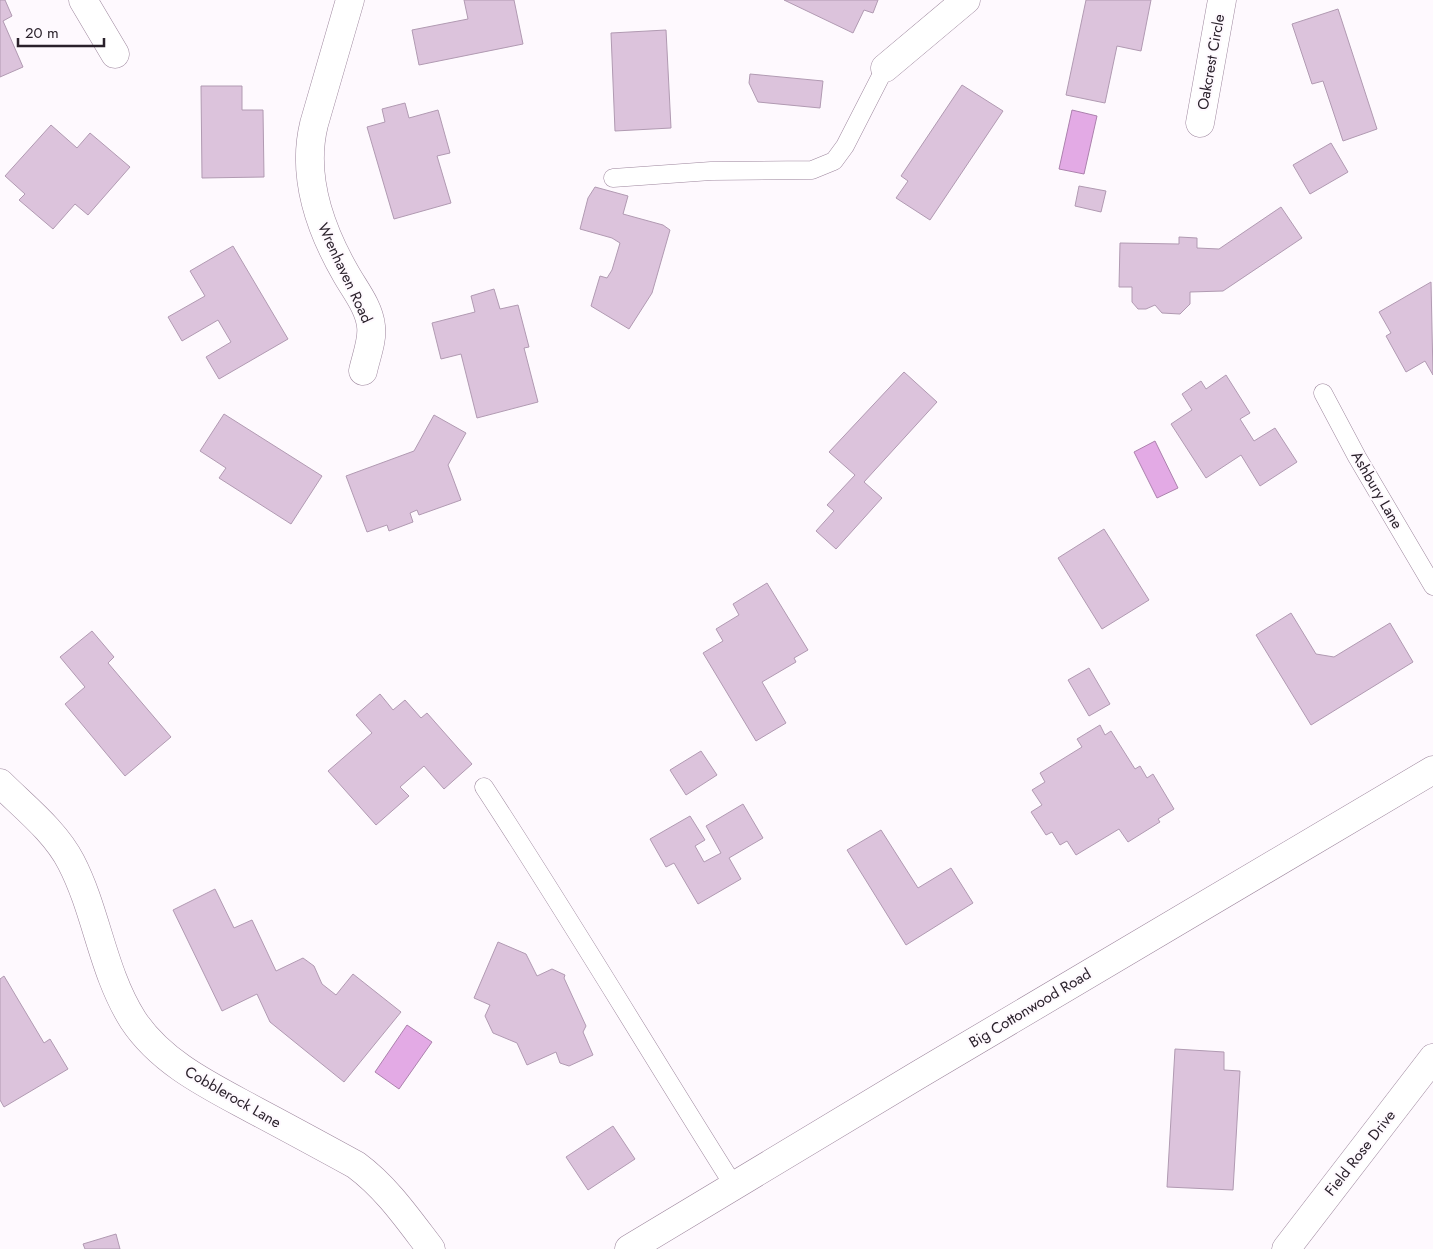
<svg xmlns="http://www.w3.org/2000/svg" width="1433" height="1249" font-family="Jost,sans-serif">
<rect width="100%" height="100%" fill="#fef9fe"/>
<g fill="#e3aae5" stroke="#ac81ad">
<polygon points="1072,110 1097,116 1084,174 1059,169"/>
<polygon points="1155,441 1178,488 1157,498 1134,452"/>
<polygon points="407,1025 432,1042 399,1089 375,1072"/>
</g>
<g fill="#dcc3dc" stroke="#b19ab2">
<polygon points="0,0 5,0 12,16 3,21 23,67 0,77"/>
<polygon points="464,0 514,0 523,44 419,65 412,30 468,19"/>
<polygon points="784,0 878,0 873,13 864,10 853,33"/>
<polygon points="1086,0 1151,0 1141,51 1117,46 1105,103 1066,95"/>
<polygon points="1338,9 1377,129 1343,141 1323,81 1312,84 1292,24"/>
<polygon points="666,30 671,128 615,131 611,33"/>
<polygon points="750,74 823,81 820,108 758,102 749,83"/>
<polygon points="962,85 1003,111 930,220 896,198 908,181 901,176"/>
<polygon points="201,86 242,86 242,110 263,110 264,177 202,178"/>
<polygon points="405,103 409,118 438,110 450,153 437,156 451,203 394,219 367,127 385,122 382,109"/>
<polygon points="51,125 77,148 90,133 130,167 88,215 75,204 53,229 19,200 25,194 5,176"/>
<polygon points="1331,143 1348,172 1310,194 1293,165"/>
<polygon points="1079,186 1106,191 1101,212 1075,206"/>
<polygon points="595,187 628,196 623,214 663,225 670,230 652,293 629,329 591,306 600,276 607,278 612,270 620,243 612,238 580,229 588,198"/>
<polygon points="1281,207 1302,238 1223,291 1190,292 1190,304 1180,314 1162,313 1155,305 1146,309 1138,309 1132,302 1132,287 1119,287 1120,243 1179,244 1179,237 1197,238 1197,248 1219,249"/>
<polygon points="233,246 288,339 219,379 206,357 231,342 218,320 182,341 168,317 205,296 190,271"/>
<polygon points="1431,282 1433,375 1425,361 1406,372 1386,336 1391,333 1379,312"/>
<polygon points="494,289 500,309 518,305 529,347 524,348 538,402 477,418 461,354 441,359 432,323 475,312 471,296"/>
<polygon points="904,372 937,402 864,482 882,498 836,549 816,531 834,511 827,505 855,475 829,452"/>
<polygon points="1226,375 1250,413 1240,419 1254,441 1275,428 1297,462 1260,486 1241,455 1206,478 1171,424 1192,410 1182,394 1201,381 1206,389"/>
<polygon points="224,414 322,476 291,524 219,478 226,468 200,451"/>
<polygon points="434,415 466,433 448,465 461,500 419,515 417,510 410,513 413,522 389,531 387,525 367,532 346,476 414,451"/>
<polygon points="1104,529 1149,600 1102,629 1058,558"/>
<polygon points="767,583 808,650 794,658 796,662 762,682 786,723 756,741 703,653 723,641 716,629 739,615 733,604"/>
<polygon points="1291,613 1316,654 1334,657 1390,623 1413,662 1311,725 1256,635"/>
<polygon points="92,631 114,657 108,663 171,737 125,776 65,704 85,687 60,657"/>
<polygon points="1089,668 1110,704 1089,716 1068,680"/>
<polygon points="380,694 393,710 405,700 421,718 427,713 472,764 444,789 424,766 400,787 409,796 376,825 328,771 372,733 356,715"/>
<polygon points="1100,725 1105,735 1111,731 1135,769 1140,766 1147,778 1153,774 1174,809 1158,819 1160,822 1128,842 1119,829 1076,855 1067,841 1060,845 1052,832 1046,835 1031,812 1042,805 1032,790 1045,782 1040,773 1082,747 1077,739"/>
<polygon points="701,751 717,775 686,795 670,770"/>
<polygon points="743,804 763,838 729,858 741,879 698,904 674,863 666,867 650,839 690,816 705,840 695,846 704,862 721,853 706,826"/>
<polygon points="881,830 918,888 951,868 973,903 906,945 847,850"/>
<polygon points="215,889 234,928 252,920 276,971 303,958 314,966 322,984 336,995 353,974 401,1012 344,1082 270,1022 257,994 222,1011 173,910"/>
<polygon points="498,942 526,954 537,976 552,969 565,975 564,978 586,1026 583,1032 593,1055 569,1066 560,1063 556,1052 527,1065 517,1043 493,1033 485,1016 490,1005 474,998"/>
<polygon points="4,976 44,1043 50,1039 68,1069 4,1107 0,1100 0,979"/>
<polygon points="1175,1049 1224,1052 1224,1070 1240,1071 1233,1190 1167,1187"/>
<polygon points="613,1126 635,1159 588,1190 566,1157"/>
<polygon points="116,1234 120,1249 85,1249 83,1244"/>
</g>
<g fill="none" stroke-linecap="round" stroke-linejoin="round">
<g stroke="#9d869d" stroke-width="19">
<g id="service">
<polyline points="613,178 711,171 812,170 834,161 845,146 885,68"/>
<polyline points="1323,393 1357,457 1433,586"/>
<path d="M 484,787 C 570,918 650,1053 734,1186"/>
</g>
</g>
<g stroke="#9d869d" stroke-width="29">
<g id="minor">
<polyline points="83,0 115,54"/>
<path d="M 350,0 L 314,124 C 301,177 320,229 346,274 C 355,290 369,307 371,326 C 373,340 366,357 363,371"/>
<polyline points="885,68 966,0"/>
<polyline points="1200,123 1222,0"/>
<path d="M 0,783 C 24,807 55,831 71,862 C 97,912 102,971 133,1020 C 162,1064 212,1087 256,1111 C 290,1129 323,1147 356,1165 C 387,1188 408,1219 431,1249"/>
<polyline points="1286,1249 1433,1058"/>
</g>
</g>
<g stroke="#9d869d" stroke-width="29">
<polyline id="secondary" points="629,1249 918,1075 1433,770"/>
</g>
<use href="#service" stroke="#fff" stroke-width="18"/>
<use href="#minor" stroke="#fff" stroke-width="28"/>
<use href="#secondary" stroke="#fff" stroke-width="28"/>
</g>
<g text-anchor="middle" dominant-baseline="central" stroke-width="4" stroke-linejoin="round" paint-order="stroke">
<g font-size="15" fill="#2a212b" stroke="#fef9fe">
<text transform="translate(1211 62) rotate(-80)">Oakcrest Circle</text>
<text transform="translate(345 273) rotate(65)">Wrenhaven Road</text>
<text transform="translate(1377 490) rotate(60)">Ashbury Lane</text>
<text transform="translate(1030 1008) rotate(-31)">Big Cottonwood Road</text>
<text transform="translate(233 1097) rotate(30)">Cobblerock Lane</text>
<text transform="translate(1360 1153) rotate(-52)">Field Rose Drive</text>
</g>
</g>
<path d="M18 38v8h86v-8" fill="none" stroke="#2a212b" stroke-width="2.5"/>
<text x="25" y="38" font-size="15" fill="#2a212b" stroke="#fef9fe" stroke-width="4" paint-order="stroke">20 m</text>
</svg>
